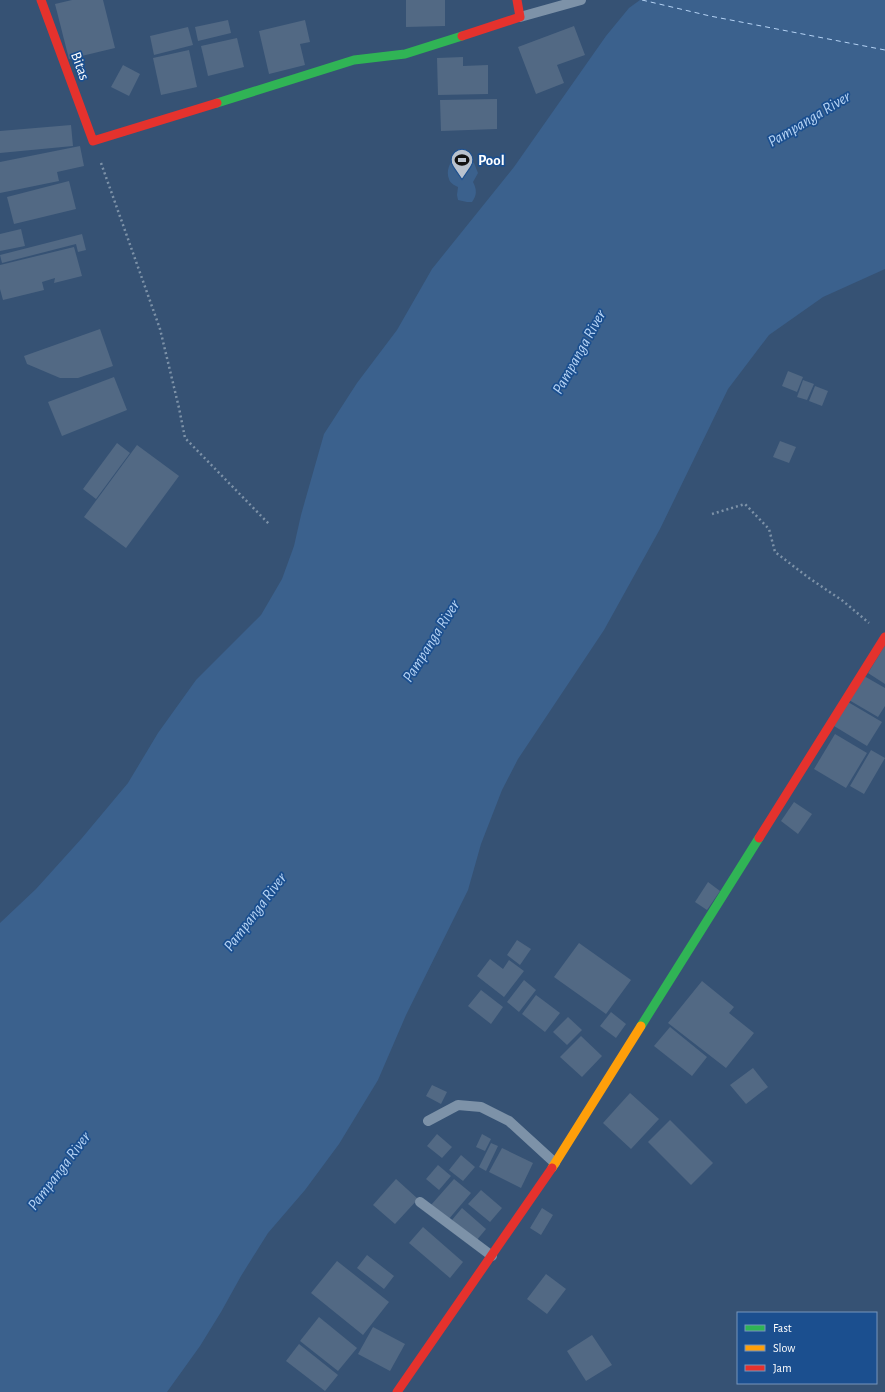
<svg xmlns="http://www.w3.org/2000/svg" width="885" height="1392" font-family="'Alegreya Sans',sans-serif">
<rect width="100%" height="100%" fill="#365274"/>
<g fill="#3b618d">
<polygon points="640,0 885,0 885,269 823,297 769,335 728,389 660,529 604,630 518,759 502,790 481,844 468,890 406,1015 378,1080 339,1144 305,1190 268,1233 241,1276 221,1312 200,1346 167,1392 0,1392 0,923 36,889 82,838 128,783 158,733 196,680 261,615 282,579 294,546 301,515 324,434 357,383 397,330 432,269 514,167 606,36 629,8"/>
<path d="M 466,158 L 474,163 L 478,173 L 473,182 C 477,190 477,195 472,202 L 467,202 L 458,200 L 457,195 L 458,187 C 454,185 450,183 449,179 C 446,172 449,161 456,159 C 459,158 463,159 466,158 Z"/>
</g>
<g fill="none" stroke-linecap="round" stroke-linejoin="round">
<polyline stroke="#b5d3f5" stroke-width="1" stroke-dasharray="5 4" stroke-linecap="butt" points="642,0 710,16 885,50"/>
</g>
<g fill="#526984">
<polygon points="72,0 103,0 115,48 69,59 55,4"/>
<polygon points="406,0 445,0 445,26 406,27"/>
<polygon points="228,20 231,33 198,41 195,27"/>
<polygon points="305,20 310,42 300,44 305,65 269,74 259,31"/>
<polygon points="574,26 585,55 557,65 564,83 536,94 518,47"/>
<polygon points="188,27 193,45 154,55 150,36"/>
<polygon points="237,38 244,67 208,76 201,46"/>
<polygon points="189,50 197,87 161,95 153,58"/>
<polygon points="463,57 463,66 488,65 488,94 438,95 437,58"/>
<polygon points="123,65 140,74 129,96 111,87"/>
<polygon points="497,99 497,129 441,131 440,100"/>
<polygon points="71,125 73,146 0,153 0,131"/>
<polygon points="80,146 84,166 57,172 59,181 0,193 0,162"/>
<polygon points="69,181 76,209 14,224 7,197"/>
<polygon points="21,229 25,246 0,251 0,234"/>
<polygon points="82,234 86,250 78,252 76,244 2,263 0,255"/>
<polygon points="74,247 82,276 54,283 55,278 42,282 44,290 3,300 0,289 0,265"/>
<polygon points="100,329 113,366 78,378 60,378 27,364 24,356"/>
<polygon points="788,371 803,377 797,392 782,386"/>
<polygon points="114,377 127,410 62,436 48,402"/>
<polygon points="803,380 814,384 807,400 797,397"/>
<polygon points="815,386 828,391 822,406 809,401"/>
<polygon points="780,441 796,447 789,463 773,457"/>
<polygon points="117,443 130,453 96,499 83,489"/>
<polygon points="137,445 179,476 126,548 84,517"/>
<polygon points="885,645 885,684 868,673"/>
<polygon points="864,676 885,688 885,706 878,717 849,700"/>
<polygon points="848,702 882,722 867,746 834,726"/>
<polygon points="835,734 867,753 846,788 814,769"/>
<polygon points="871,750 885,758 864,794 850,786"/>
<polygon points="794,802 812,814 798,834 781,821"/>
<polygon points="708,882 720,891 707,910 695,902"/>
<polygon points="517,940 531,949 520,965 507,955"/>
<polygon points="579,943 631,980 606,1014 554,977"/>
<polygon points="490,959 503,969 509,960 524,971 504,997 477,976"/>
<polygon points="524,980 536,990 519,1012 507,1002"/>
<polygon points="702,981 734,1007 729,1013 754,1033 726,1068 668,1023"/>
<polygon points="481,990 503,1007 491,1024 468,1006"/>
<polygon points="536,995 560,1013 545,1032 522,1014"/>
<polygon points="611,1012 626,1024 616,1038 600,1026"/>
<polygon points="568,1017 582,1030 567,1045 553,1032"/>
<polygon points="670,1027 707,1057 692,1076 654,1046"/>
<polygon points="581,1036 602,1056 582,1077 560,1057"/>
<polygon points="753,1068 768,1087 746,1104 730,1085"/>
<polygon points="432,1085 447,1092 441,1104 426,1096"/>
<polygon points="630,1093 659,1119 631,1149 603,1123"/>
<polygon points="670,1120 713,1163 691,1185 648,1142"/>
<polygon points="437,1134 452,1147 442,1158 427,1146"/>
<polygon points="482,1134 491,1139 485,1151 476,1147"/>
<polygon points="491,1143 498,1146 486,1171 479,1167"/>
<polygon points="502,1148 533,1163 521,1188 489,1172"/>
<polygon points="461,1155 475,1167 463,1181 449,1170"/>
<polygon points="438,1165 451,1176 439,1190 426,1179"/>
<polygon points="396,1179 418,1199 395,1224 373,1205"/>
<polygon points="454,1179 471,1193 448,1220 431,1205"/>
<polygon points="481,1190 502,1208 490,1222 468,1204"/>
<polygon points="462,1208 486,1229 476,1241 452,1220"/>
<polygon points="542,1208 553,1215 541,1235 530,1228"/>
<polygon points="423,1227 463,1262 450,1278 409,1243"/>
<polygon points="367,1255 394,1276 384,1289 357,1268"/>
<polygon points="337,1261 389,1302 363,1335 311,1293"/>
<polygon points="546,1274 566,1289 547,1314 527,1299"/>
<polygon points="319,1317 357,1348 338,1371 300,1341"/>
<polygon points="373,1327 405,1344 390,1371 358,1354"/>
<polygon points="592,1335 612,1365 586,1381 567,1351"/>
<polygon points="299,1344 338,1375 325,1391 286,1361"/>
</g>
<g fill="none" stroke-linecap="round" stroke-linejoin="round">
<g stroke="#7d92a8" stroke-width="2.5" stroke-dasharray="2 3" stroke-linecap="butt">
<polyline points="101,163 160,329 179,408 185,438 269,524"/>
<polyline points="712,514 745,504 769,529 775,552 809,578 843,601 869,623"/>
</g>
<g stroke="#7d92a8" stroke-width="10">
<polyline points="520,17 581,0"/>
<polyline points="428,1121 458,1105 481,1107 509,1121 555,1163"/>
<polyline points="420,1202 492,1256"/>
</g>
<g stroke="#30b455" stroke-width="9">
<polyline points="217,103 354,60 405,54 462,36"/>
<polyline points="641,1026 759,838"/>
</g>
<polyline stroke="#ff9f0a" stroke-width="9" points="552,1168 641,1026"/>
<g stroke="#e5322d" stroke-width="9">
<polyline points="41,0 93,141 217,103"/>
<polyline points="462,36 520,17 517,0"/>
<polyline points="759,838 885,637"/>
<polyline points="397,1392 552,1168"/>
</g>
</g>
<defs>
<g id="stadium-pin" transform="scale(1.15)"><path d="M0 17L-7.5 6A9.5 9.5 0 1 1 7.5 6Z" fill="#b9c2ce" stroke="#1b4f8f"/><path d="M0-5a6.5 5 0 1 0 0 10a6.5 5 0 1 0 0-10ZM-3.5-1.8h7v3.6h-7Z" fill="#111"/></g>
</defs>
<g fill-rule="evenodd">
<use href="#stadium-pin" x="462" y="160"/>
</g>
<g text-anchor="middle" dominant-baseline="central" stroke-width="3.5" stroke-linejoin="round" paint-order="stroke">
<g font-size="15" fill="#fff" stroke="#1b4f8f">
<text transform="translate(80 66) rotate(70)">Bitas</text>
</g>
<g font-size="15" font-weight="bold" fill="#fff" stroke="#1b4f8f" text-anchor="start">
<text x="478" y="160">Pool</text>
</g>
<g font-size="16" font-style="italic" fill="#b5d3f5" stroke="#1b4f8f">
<text transform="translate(809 119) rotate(-31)">Pampanga River</text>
<text transform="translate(579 352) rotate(-61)">Pampanga River</text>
<text transform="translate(431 641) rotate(-58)">Pampanga River</text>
<text transform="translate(255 912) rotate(-53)">Pampanga River</text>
<text transform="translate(59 1171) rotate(-53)">Pampanga River</text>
</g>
</g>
<rect x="737" y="1312" width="140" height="72" fill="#1b4f8f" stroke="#7695bc"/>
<rect x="745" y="1325" width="20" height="6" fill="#30b455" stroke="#7695bc"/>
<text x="773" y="1332" font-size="12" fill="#ffffff">Fast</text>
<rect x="745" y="1345" width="20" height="6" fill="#ff9f0a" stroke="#7695bc"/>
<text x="773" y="1352" font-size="12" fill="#ffffff">Slow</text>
<rect x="745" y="1365" width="20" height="6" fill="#e5322d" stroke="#7695bc"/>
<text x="773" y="1372" font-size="12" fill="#ffffff">Jam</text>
</svg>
